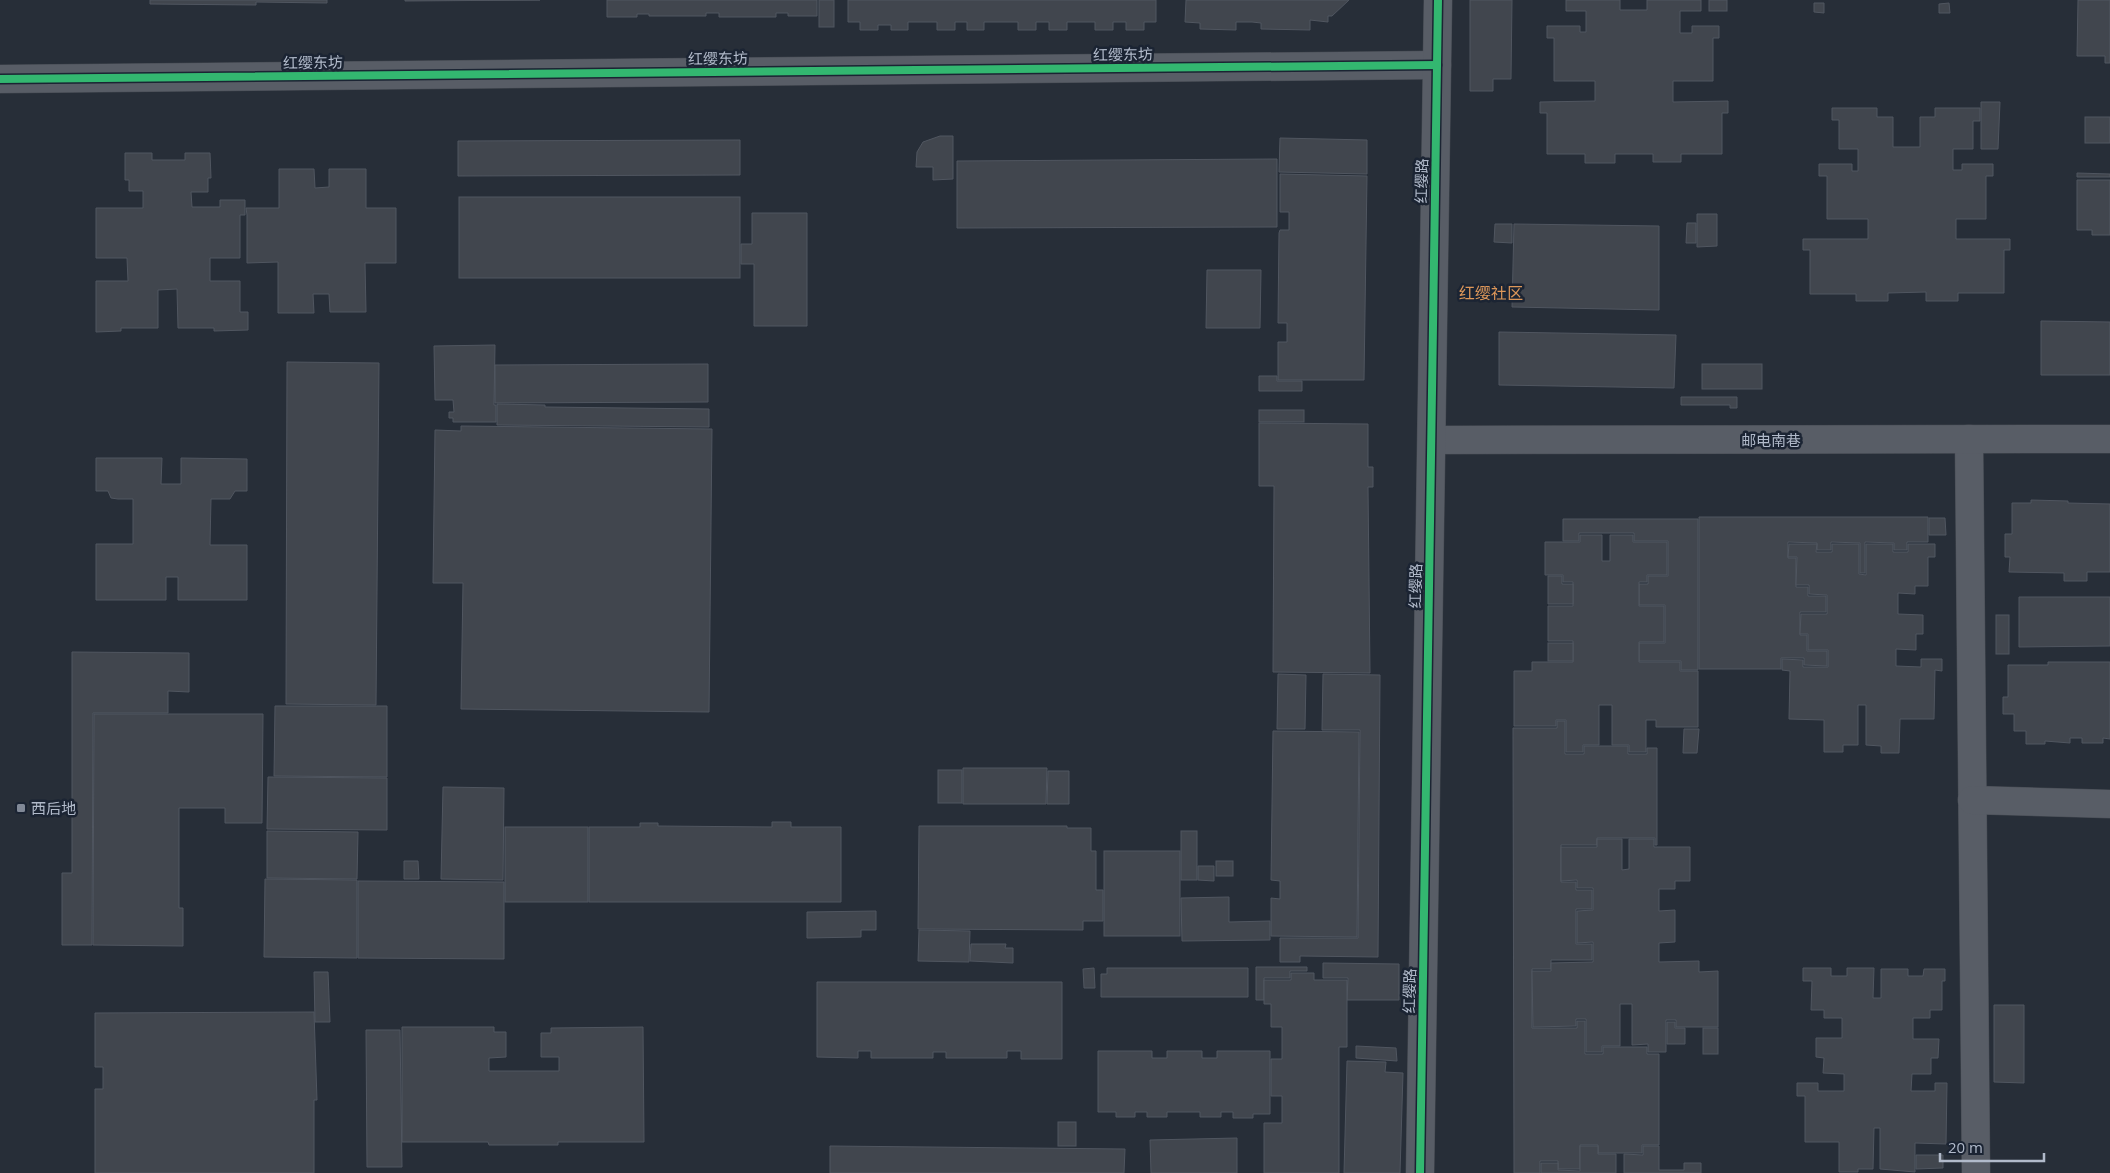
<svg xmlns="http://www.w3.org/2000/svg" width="2110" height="1173" font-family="'Open Sans','Noto Sans SC',sans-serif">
<rect width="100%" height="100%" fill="#272e38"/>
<g fill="#41464e" stroke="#505660">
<polygon points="150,0 327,0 327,3 256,2 256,5 150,4"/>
<polygon points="405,0 540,0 405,1"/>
<polygon points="607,0 817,0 817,16 788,16 788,13 776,13 776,17 719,17 719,13 706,13 706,16 649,16 649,14 637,14 637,17 607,17"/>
<rect x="819" y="0" width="15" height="27"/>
<polygon points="848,0 1156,0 1156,22 1144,22 1144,30 1126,30 1126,22 1113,22 1113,30 1095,30 1095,22 1067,22 1067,30 1049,30 1049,22 1036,22 1036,30 1018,30 1018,22 984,22 984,30 967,30 967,22 955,22 955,30 937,30 937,22 908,22 908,30 891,30 891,25 878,25 878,30 860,30 860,22 848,22"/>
<polygon points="1186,0 1349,0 1332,16 1328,16 1328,22 1310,20 1310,30 1261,29 1261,23 1252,22 1236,22 1236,30 1200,29 1200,23 1185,22"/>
<polygon points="1470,0 1512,0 1511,79 1493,79 1493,91 1470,91"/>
<polygon points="1566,0 1620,0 1620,10 1647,10 1647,0 1701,0 1701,11 1680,11 1680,33 1692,33 1692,26 1719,26 1719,38 1713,38 1713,81 1673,81 1673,102 1728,101 1728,113 1722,113 1722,154 1681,154 1681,162 1653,162 1653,154 1615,154 1615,163 1585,163 1585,154 1547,154 1547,113 1540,113 1540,102 1595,101 1595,81 1554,81 1554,38 1547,38 1547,26 1580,26 1580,32 1586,32 1586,11 1566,11"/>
<rect x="1709" y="0" width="18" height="11"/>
<polygon points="2078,0 2110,0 2110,63 2105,63 2105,56 2077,56"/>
<polygon points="1814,3 1824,3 1824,13 1814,12"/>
<polygon points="1949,3 1950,13 1939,13 1939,4"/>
<polygon points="1981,102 2000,102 1998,149 1981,149"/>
<polygon points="1832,108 1877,108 1877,117 1893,117 1893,147 1920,147 1920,117 1935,117 1935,108 1980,108 1980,121 1973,121 1973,149 1953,149 1953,170 1962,170 1962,164 1993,164 1993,176 1986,176 1986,219 1956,219 1956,239 2010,239 2010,250 2004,250 2004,293 1958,293 1958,301 1926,301 1926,292 1888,293 1888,301 1856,301 1856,294 1810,294 1810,250 1803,250 1803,239 1868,239 1868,219 1827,219 1827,176 1819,176 1819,164 1852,164 1852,171 1858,171 1858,149 1839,149 1839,120 1832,120"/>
<rect x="2085" y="117" width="25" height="26"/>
<polygon points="940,136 953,136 953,179 933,180 933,167 916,167 917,152 923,142"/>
<polygon points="1280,138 1367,140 1367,174 1279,172"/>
<polygon points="740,140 740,175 458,176 458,141"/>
<polygon points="125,153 152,153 152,160 185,160 185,153 210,153 211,178 208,178 208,192 191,192 192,207 220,207 220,200 245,200 245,215 240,215 240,258 210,258 210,281 240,281 240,312 248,312 248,330 214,331 214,328 178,328 177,289 158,290 158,328 121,328 121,331 96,332 96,281 128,281 127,258 96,258 96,208 143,208 143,191 129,191 129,180 125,180"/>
<polygon points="1277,159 1277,227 957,228 957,161"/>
<polygon points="279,169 314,169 315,188 329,187 329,169 366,169 366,208 396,208 396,263 365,263 366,312 330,312 329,294 313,294 314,313 278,313 278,262 247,263 247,215 246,208 279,208"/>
<polygon points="2077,173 2110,174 2110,177 2077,177"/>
<polygon points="1280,174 1367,176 1364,380 1278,380 1278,342 1287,342 1287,323 1278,323 1279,233 1280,230 1289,230 1289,212 1280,212"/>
<polygon points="2077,180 2110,180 2110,235 2092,235 2092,230 2077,230"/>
<rect x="459" y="197" width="281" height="81"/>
<polygon points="752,213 807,213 807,326 754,326 754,264 741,264 741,244 752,244"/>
<polygon points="1697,214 1717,214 1717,246 1697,247"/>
<polygon points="1687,223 1696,223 1696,243 1686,243"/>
<polygon points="1495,224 1512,224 1512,243 1494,242"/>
<polygon points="1514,224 1659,226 1659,310 1512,307"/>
<polygon points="1207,270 1261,270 1260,328 1206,328"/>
<polygon points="2041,321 2110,322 2110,375 2041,375"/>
<polygon points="1499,332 1676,335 1674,388 1499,385"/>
<polygon points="495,345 494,405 496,405 496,422 453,422 453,418 449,418 449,412 454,412 453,400 435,400 434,346"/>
<polygon points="287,362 379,363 376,705 286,704"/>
<polygon points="708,364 708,402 495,403 495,365"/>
<rect x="1702" y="364" width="60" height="25"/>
<polygon points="1259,376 1277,376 1277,381 1302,381 1302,391 1259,391"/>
<polygon points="1681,397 1737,397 1737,408 1730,408 1730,405 1681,405"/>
<polygon points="497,404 545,405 545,407 709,409 709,427 497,425"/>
<rect x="1259" y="410" width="45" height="12"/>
<polygon points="1259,423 1368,424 1368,467 1373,467 1373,487 1368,487 1370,673 1273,672 1274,486 1259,486"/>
<polygon points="461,426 712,429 709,712 461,709 463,583 433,583 435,430 461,431"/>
<polygon points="96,458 162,458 161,484 181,484 181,458 247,459 247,491 235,491 230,499 211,499 210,545 247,545 247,600 178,600 178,577 166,577 166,600 96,600 96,544 133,544 133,499 118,499 111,498 108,491 96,491"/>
<polygon points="2031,500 2068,501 2068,503 2110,504 2110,572 2087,572 2087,581 2064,581 2064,573 2009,572 2010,557 2005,557 2005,534 2012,534 2012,503 2031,503"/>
<polygon points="1699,517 1928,517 1928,542 1907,542 1907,550 1894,550 1894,543 1865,542 1865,573 1860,573 1860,543 1831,542 1831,550 1817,550 1817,543 1788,542 1788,558 1796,558 1796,587 1808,587 1808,596 1826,596 1826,612 1800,612 1800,635 1807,635 1807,651 1827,651 1827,666 1804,665 1804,658 1781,658 1781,669 1699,669"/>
<polygon points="1929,518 1945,518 1946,535 1929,535"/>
<polygon points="1563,519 1698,519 1698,670 1681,670 1681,661 1639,661 1639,643 1665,643 1665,605 1639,605 1639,584 1648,584 1648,576 1668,576 1668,541 1634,541 1634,533 1579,533 1579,541 1563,541"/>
<polygon points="1580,535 1602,535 1602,561 1610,561 1610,535 1633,535 1633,542 1667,542 1667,575 1647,575 1647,582 1639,582 1639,606 1664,606 1664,642 1639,642 1639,662 1680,662 1680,671 1698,671 1698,727 1656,727 1656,720 1646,720 1646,752 1629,752 1629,745 1612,745 1612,705 1599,705 1599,745 1583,745 1583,752 1566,752 1566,720 1556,720 1556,726 1514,726 1514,671 1532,671 1532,662 1573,662 1573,641 1548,641 1548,606 1573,606 1573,582 1563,582 1563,575 1545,575 1545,542 1580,542"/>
<polygon points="1789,544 1817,544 1816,552 1832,552 1832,544 1859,544 1859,574 1866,575 1866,544 1893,544 1893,552 1908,552 1908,544 1935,544 1935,557 1928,557 1928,586 1915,586 1915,594 1898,593 1898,614 1923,615 1923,634 1916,634 1916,650 1896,649 1896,666 1921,667 1921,659 1942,659 1942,671 1935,670 1934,719 1900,719 1899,753 1881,753 1881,746 1866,745 1866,705 1858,705 1858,745 1843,745 1843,752 1824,752 1824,720 1789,719 1790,671 1782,670 1782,659 1803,660 1803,667 1828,667 1828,650 1808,650 1808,634 1800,634 1801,614 1827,614 1827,595 1809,594 1809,585 1796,585 1797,557 1788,557"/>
<polygon points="1548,576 1562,576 1562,584 1573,584 1573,604 1548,604"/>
<polygon points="2019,597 2110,597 2110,646 2019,647"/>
<rect x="1996" y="615" width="13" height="39"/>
<rect x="1548" y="643" width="25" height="18"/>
<polygon points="72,652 189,653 189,692 168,691 168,713 93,713 92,945 62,945 62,873 72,873"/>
<polygon points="2048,662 2110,662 2110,739 2103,738 2103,743 2082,743 2082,738 2070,738 2070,743 2045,741 2045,744 2026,744 2026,731 2014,731 2014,714 2003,714 2003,697 2008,697 2008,665 2048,665"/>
<polygon points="1278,674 1306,675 1305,729 1277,729"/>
<polygon points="1323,674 1380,675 1378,957 1300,956 1300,962 1280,962 1280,938 1358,938 1360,730 1322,730"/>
<polygon points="275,706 387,706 387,777 274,776"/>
<polygon points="94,714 263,714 262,823 225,823 225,808 179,808 179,908 183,908 183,946 93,945"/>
<polygon points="1557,721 1565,721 1565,754 1584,754 1584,746 1628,746 1628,754 1647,754 1647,748 1657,748 1657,845 1655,845 1655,838 1597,838 1597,845 1561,845 1561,882 1576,882 1576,890 1592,890 1592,909 1576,909 1576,944 1592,944 1592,960 1551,960 1551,969 1532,969 1532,1028 1577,1028 1577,1021 1585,1021 1585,1054 1603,1054 1603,1047 1647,1047 1647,1054 1659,1054 1659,1145 1642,1145 1642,1153 1598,1153 1598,1145 1580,1145 1580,1169 1558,1169 1558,1161 1540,1161 1540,1173 1514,1173 1513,728 1557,728"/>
<polygon points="1684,729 1699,729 1697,753 1683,753"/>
<polygon points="1273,731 1359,732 1357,937 1271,936 1271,898 1280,899 1280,881 1271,880"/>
<polygon points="963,768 1047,768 1046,804 963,804"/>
<rect x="938" y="770" width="24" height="33"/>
<polygon points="1048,771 1069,771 1069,804 1047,804"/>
<polygon points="268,777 387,778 387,830 267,829"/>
<polygon points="443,787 504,788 503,880 441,879"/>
<polygon points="772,822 791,822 791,827 841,827 841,902 589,902 589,827 640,827 640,823 658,823 658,826 772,827"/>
<polygon points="919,826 1067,826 1067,828 1091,828 1091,851 1096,851 1096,890 1103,890 1103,921 1083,921 1083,930 918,929"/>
<rect x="505" y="827" width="83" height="75"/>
<polygon points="267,831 358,832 357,879 267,878"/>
<rect x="1181" y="831" width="16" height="49"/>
<polygon points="1597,839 1622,839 1622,870 1629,869 1629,839 1654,839 1654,847 1690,847 1690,881 1675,881 1675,889 1659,889 1659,911 1675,910 1675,942 1659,943 1659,962 1699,961 1699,972 1718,971 1718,1027 1676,1027 1676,1020 1666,1020 1666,1052 1648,1052 1648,1044 1632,1045 1632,1004 1620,1004 1620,1046 1602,1046 1602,1052 1586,1052 1586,1019 1576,1019 1576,1026 1533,1027 1532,971 1551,971 1551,963 1593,962 1593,942 1577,943 1577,911 1593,910 1593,888 1577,888 1577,880 1561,881 1561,847 1597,847"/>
<rect x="1104" y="851" width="76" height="85"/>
<polygon points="404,861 418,861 419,879 404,879"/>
<rect x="1216" y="861" width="17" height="15"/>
<polygon points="1198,866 1214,866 1214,881 1198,880"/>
<polygon points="265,879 357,880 357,958 264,957"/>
<polygon points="358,881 504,882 504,959 358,958"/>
<polygon points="1229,897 1229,922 1270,921 1270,940 1182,941 1181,898"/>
<polygon points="876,911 876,930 861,930 861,937 807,938 807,912"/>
<polygon points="919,930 970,931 969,962 918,961"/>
<polygon points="971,944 1006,944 1005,948 1013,948 1013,963 970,961"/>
<polygon points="1323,963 1399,964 1399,1000 1347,1000 1348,978 1323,978"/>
<polygon points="1256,967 1307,967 1307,971 1290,971 1290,978 1264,978 1264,1000 1256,1000"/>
<polygon points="1094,968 1095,988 1084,988 1083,969"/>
<polygon points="1107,968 1248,968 1248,997 1101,997 1101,974 1107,974"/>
<polygon points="1803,968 1831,968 1831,976 1847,976 1847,968 1874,968 1873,998 1881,998 1881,969 1908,969 1908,976 1923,976 1924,969 1945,969 1945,981 1942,981 1942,1010 1930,1010 1930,1018 1913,1018 1913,1039 1939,1039 1938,1058 1931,1058 1931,1074 1912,1074 1911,1091 1935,1091 1935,1083 1947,1083 1946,1144 1915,1143 1915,1172 1880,1169 1880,1128 1874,1128 1873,1169 1858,1169 1858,1172 1839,1172 1839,1142 1805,1142 1805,1096 1797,1096 1797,1083 1818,1083 1818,1091 1844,1091 1844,1074 1823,1073 1824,1058 1816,1057 1816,1038 1842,1038 1842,1018 1824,1018 1824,1010 1811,1010 1812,981 1803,981"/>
<polygon points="314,972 328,972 330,1022 315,1022"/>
<polygon points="1291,973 1314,973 1314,980 1347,980 1347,1047 1339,1047 1339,1173 1264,1173 1264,1123 1282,1123 1282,1096 1271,1096 1271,1059 1282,1059 1282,1027 1271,1027 1271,1004 1264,1004 1264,980 1291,980"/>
<polygon points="817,982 1062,982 1062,1059 1021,1059 1021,1051 1007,1051 1007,1058 946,1058 946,1052 933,1052 933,1058 871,1058 871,1051 858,1051 858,1058 817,1057"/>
<polygon points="1994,1005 2024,1005 2024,1083 1994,1082"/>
<polygon points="314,1012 317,1100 314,1100 314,1173 95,1173 95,1089 103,1089 103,1067 95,1067 95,1013"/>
<polygon points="1667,1022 1675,1022 1675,1028 1685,1028 1685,1044 1667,1044"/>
<polygon points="402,1027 494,1027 494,1032 506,1032 506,1057 489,1058 489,1071 559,1071 559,1057 541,1057 541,1033 551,1033 551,1028 643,1027 644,1142 558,1142 558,1145 489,1145 488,1142 402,1142"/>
<rect x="1703" y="1028" width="15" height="26"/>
<polygon points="366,1030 400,1030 402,1167 367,1167"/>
<polygon points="1356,1046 1396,1048 1397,1061 1356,1058"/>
<polygon points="1098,1051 1152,1051 1152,1058 1167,1058 1167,1051 1202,1051 1202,1058 1217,1058 1217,1051 1270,1051 1270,1114 1253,1114 1253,1118 1233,1118 1233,1112 1221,1112 1221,1117 1200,1117 1200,1112 1167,1112 1167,1117 1147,1117 1147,1112 1135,1112 1135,1117 1116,1117 1116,1112 1098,1112"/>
<polygon points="1347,1061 1386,1062 1385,1072 1403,1073 1400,1173 1344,1173"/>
<rect x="1058" y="1122" width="18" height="24"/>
<polygon points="1237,1138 1237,1173 1151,1173 1150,1140"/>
<polygon points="830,1146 1125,1149 1124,1173 830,1173"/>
<polygon points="1580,1146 1598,1146 1598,1154 1616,1154 1616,1173 1541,1173 1541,1163 1558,1163 1558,1170 1580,1171"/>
<polygon points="1643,1146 1659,1146 1659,1170 1684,1170 1684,1163 1701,1163 1701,1173 1624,1173 1624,1154 1643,1155"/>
<polygon points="1916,1155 1943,1155 1943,1168 1916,1169"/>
</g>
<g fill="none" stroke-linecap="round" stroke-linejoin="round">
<g stroke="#444951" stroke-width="29">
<g id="minor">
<polyline points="1969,439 1976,1173"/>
<polyline points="1972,800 2110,804"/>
</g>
</g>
<g stroke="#444951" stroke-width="29">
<g id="tertiary">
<polyline points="0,79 1437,65"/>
<polyline points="1432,440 2110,439"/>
<polyline points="1420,1173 1438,0"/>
</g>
</g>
<use href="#minor" stroke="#585d66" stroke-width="28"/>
<use href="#tertiary" stroke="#585d66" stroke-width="28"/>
<g stroke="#1b2433" stroke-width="11">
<g id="cycleway">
<polyline points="0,79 1437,65"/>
<polyline points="1420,1173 1438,0"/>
</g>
</g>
<use href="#cycleway" stroke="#33b770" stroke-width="8"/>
</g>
<rect fill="#818997" stroke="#1b2433" stroke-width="2" x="16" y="803" width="10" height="10" rx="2.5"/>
<g text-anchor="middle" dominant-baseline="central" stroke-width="5" stroke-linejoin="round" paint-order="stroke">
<g font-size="15" fill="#b1baca" stroke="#1b2433">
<text transform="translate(1123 54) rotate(-1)">红缨东坊</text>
<text transform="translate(718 58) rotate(-1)">红缨东坊</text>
<text transform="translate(313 62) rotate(-1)">红缨东坊</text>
<text transform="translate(1421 181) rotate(-89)">红缨路</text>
<text x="1771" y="440">邮电南巷</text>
<text transform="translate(1415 586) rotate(-89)">红缨路</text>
<text transform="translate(1409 991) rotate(-89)">红缨路</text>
</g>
<g font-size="15" fill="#b1baca" stroke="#1b2433" text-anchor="start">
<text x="31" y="808">西后地</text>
</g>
<g font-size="16" fill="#dd9759" stroke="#1b2433">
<text x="1491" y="293">红缨社区</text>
</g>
</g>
<path d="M1940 1153v8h104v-8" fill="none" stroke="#b1baca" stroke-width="2.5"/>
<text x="1948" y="1153" font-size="15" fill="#b1baca" stroke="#1b2433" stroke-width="4" paint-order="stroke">20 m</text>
</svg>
